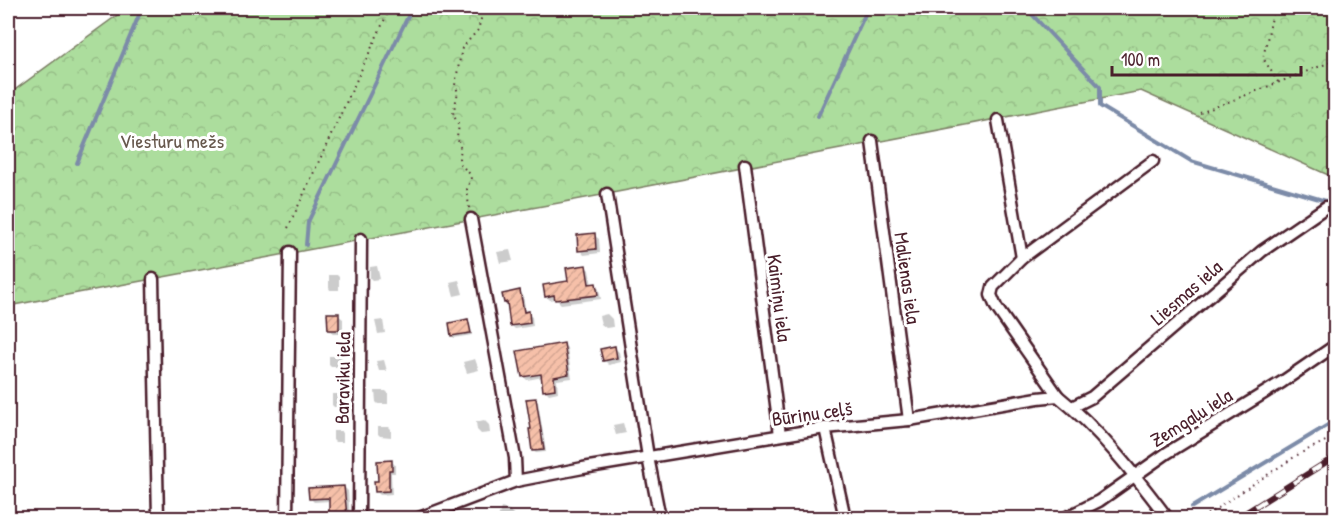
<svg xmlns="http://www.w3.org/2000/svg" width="1343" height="526" font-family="'Patrick Hand',sans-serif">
<defs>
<pattern id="forest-crowns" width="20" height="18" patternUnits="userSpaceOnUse" patternTransform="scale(1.5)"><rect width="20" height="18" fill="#acdd9d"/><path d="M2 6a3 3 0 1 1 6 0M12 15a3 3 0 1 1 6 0" fill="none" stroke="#96bd87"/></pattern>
<pattern id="building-hatch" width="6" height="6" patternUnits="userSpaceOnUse" patternTransform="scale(1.5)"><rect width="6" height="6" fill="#f6c0a9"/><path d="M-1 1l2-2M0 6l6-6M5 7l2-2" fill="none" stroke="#d4a592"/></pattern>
</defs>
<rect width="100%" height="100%" fill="#fff"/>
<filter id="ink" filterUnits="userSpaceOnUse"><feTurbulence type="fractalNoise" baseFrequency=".0167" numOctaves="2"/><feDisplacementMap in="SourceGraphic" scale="12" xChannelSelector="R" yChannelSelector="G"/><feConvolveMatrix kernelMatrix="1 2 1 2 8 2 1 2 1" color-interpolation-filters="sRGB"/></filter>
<g filter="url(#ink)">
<polygon fill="url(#forest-crowns)" stroke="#7b7e64" stroke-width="1.5" points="127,8 1335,8 1335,178 1141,91 607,194 8,306 8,95"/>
<g fill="#0003">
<polygon points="594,235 599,239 600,253 584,255 580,250"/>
<polygon points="510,250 513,261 500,263 497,252"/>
<polygon points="377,266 380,279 372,280 370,278 370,267"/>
<polygon points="585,266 589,270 592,285 595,285 599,289 601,299 561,304 556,299 550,300 546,296 570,282"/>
<polygon points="329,275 337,275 339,277 339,290 330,290 329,288"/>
<polygon points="459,280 463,294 454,296 450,282"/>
<polygon points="519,292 523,295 526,313 532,317 533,326 515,329 512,326 509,307 505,302"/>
<polygon points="607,314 612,319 613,327 606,328 601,324 599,316"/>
<polygon points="338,315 343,319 343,334 334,334 329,330"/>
<polygon points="383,320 385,333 378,334 375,321"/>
<polygon points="468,321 472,335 454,338 452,336"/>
<polygon points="563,344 567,348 572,378 557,380 558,392 549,394 545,390 543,377 527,380 523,376"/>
<polygon points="614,348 619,352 621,362 609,365 604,360"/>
<polygon points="329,356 340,356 342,358 341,367 331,367 329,365"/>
<polygon points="475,359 479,370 467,373 463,362"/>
<polygon points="384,360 387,371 379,371 376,361"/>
<polygon points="375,391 386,391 388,393 388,404 378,404 376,402"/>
<polygon points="332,394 341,394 343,396 343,407 334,407 332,405"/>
<polygon points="535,400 538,402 546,452 536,453 533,451 533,430"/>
<polygon points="484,420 489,425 490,433 481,434 477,430 476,422"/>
<polygon points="623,423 626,433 616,435 613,425"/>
<polygon points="378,427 389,427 391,429 391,437 380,436 378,434"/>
<polygon points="333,431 341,431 343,433 343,442 335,442 333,440"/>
<polygon points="391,461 395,465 395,473 391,473 392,494 380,495 376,491"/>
<polygon points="344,487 348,491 350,518 333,518 331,517 330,501 314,502 310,498"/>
<polygon points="501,508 509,510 514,515 513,518 498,518"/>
</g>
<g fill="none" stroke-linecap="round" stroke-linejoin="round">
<g stroke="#7c8ba8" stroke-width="4">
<polyline points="1026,8 1100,87 1100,106 1191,161 1336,204"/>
<polyline points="818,116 868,8"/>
<polyline points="77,163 142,8"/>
<polyline points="306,245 308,222 412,8"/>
<polyline points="1192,507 1336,420"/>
</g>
</g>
<g fill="url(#building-hatch)" stroke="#4a1f2b" stroke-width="1.5">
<polygon points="595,233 596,249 578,251 577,235"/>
<polygon points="586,265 589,284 596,283 598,295 555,300 554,295 545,297 543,285 568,281 566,268"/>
<polygon points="520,290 524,312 529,311 530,323 510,326 507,302 504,303 502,294"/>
<polygon points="327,313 339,313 339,330 328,330"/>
<polygon points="468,319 471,333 451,336 449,323"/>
<polygon points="564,343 569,374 554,377 555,389 543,391 541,374 522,377 517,351"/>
<polygon points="615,346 617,358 603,361 600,349"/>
<polygon points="536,398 544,450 532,451 529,429 531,429 526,399"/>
<polygon points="392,460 392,470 389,470 389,491 375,492 374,481 378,481 377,461"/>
<polygon points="344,486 347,516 329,517 329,498 309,499 308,488"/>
</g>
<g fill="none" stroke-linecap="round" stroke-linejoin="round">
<g stroke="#4a1f2b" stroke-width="15">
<g id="minor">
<polyline points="998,120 1022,258"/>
<polyline points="872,141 909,420"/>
<polyline points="745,165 780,435"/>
<polyline points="607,194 648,457 660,518"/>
<polyline points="471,219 515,458 516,481"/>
<polyline points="153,279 158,518"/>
<polyline points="1058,396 996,307 991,295 993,287 1022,258 1153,161"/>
<polyline points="1072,407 1092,397 1262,251 1326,207"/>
<polyline points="825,428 845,518"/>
<polyline points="287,518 290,252"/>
<polyline points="359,518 361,239"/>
<path d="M 419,518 L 516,481 L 583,468 L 825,428 L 909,420 L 1038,398 L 1058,396 C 1098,428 1135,475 1166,516"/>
<polyline points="1065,518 1099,501 1167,453 1282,382 1336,345"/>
</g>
</g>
<g stroke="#4a1f2b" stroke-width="2" stroke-dasharray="1.5 4.5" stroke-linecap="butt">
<polyline points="1274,8 1263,58 1278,82"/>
<polyline points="1200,113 1336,60"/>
<polyline points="469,208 467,189 471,179 470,174 460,164 459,158 461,150 457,137 459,126 453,114 458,92 455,85 462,48 478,30 484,8"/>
<polyline points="288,228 390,8"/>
<polyline points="1202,518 1299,454 1336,436"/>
</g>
<use href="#minor" stroke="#fff" stroke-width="10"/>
<g stroke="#4a1f2b" stroke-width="6">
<polyline id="rail" points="1237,518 1336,456"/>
</g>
<use href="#rail" stroke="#fff" stroke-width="4" stroke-dasharray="11" stroke-linecap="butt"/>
</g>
</g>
<g text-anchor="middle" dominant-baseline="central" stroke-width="6" stroke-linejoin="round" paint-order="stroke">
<g font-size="20" fill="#67584d" stroke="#fff">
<text x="172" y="140">Viesturu mežs</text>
</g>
<g font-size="20" fill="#4a1f2b" stroke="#fff">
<text transform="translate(908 278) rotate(82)">Malienas iela</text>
<text transform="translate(1186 292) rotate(-41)">Liesmas iela</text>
<text transform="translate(780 298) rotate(83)">Kaimiņu iela</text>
<text transform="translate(342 378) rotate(-89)">Baraviku iela</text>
<text transform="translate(812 413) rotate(-8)">Būriņu ceļš</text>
<text transform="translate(1191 417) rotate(-32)">Zemgaļu iela</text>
</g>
</g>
<rect width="1343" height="526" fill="none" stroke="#fff" stroke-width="30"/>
<rect x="15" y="15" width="1313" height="496" fill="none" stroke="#4a1f2b" stroke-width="2" filter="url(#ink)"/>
<path d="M1112 66v9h189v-9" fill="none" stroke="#4a1f2b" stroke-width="3"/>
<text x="1121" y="66" font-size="18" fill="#4a1f2b" stroke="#ffffff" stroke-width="4.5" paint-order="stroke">100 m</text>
</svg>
